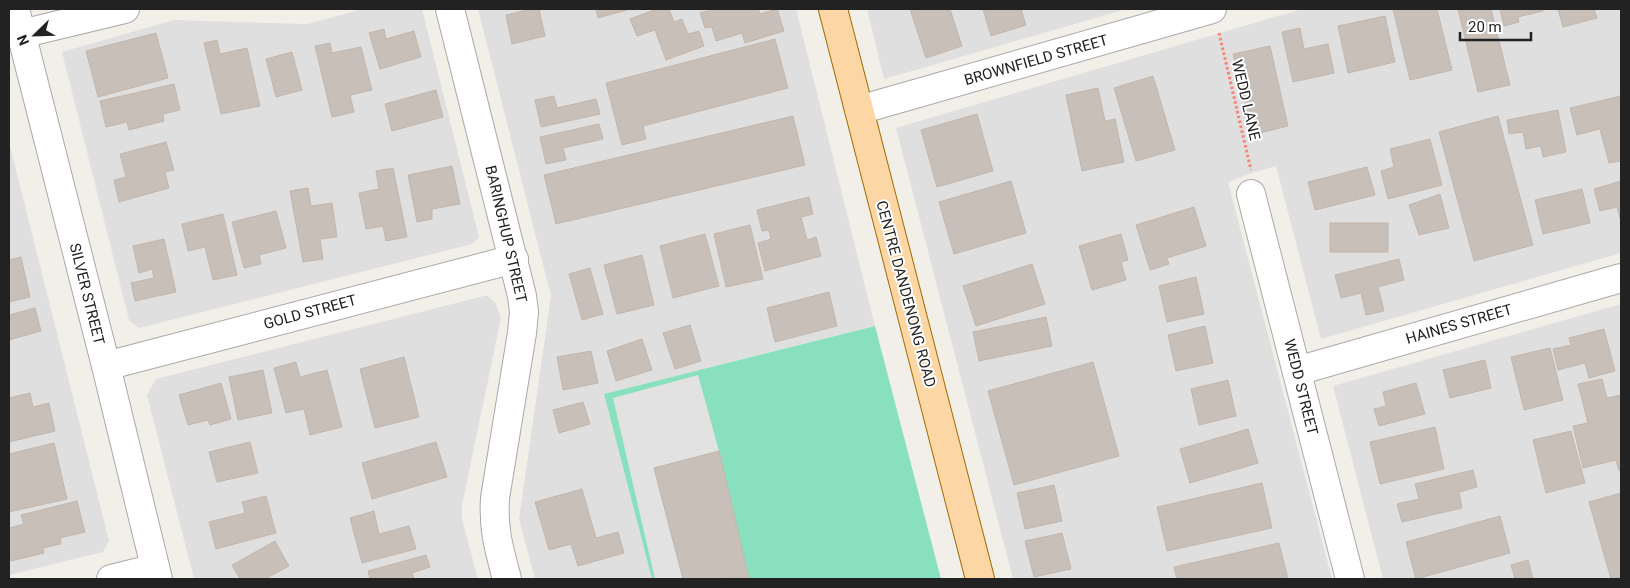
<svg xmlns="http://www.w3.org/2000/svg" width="1630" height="588" font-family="Roboto,sans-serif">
<rect width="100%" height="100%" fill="#f2efe9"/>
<g fill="#e0dfdf">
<polygon points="363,9 422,9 479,237 472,244 139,328 129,320 62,52 174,20 307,24"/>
<polygon points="478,9 796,9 875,326 604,394 652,579 535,579 519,519 551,296"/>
<polygon points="867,9 1127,9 884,79"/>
<polygon points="1302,9 1621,9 1621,253 1321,339 1276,166 1252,173 1228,182 1332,579 1013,579 896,128"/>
<polygon points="9,142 109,541 103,552 9,575"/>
<polygon points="484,296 488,296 496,304 501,318 462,505 462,519 478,579 194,579 147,395 156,379"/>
<polygon points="1621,304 1621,579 1383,579 1333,386"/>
</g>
<polygon fill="#88e0be" points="875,326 941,579 652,579 604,394"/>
<polygon fill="#e2e2e2" points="698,375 719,451 654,468 683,579 655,579 613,398"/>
<g fill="#c7bfb8" stroke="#c4b6ab">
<polygon points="531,9 539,9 545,36 512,44 506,15"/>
<polygon points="596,9 626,9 627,10 598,18"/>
<polygon points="657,9 669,9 674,22 682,19 688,34 699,31 704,46 666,60 655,30 637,36 630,19"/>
<polygon points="714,9 758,9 760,14 777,9 784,31 745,43 742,33 716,41 712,27 705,28 700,13"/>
<polygon points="910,9 950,9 962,46 926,58"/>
<polygon points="983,9 1021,9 1026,25 991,36"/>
<polygon points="1393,9 1437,9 1452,70 1410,80"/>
<polygon points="1458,9 1491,9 1510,85 1478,92"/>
<polygon points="1500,9 1543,9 1543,11 1518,17 1519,22 1504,26"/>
<polygon points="1558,9 1594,9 1597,18 1563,27"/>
<polygon points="1385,16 1395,62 1348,73 1338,26"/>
<polygon points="1300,28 1304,49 1328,44 1334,73 1293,82 1282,32"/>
<polygon points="384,29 386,39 414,31 421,57 380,69 369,33"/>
<polygon points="156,33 168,78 98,97 86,51"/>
<polygon points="775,39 788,88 643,126 646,139 622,145 606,83"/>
<polygon points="217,40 220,54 247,48 260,106 221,114 204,43"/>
<polygon points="330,43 332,53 361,47 372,90 350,95 354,112 332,117 315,46"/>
<polygon points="1270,46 1288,126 1252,135 1233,54"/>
<polygon points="292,52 302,90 276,97 266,59"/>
<polygon points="1153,76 1175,150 1136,161 1114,88"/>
<polygon points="174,84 180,110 163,114 164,121 129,130 127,122 106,127 100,101"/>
<polygon points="1098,88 1105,121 1115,119 1124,162 1082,171 1066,95"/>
<polygon points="436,90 443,117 392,131 385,104"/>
<polygon points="554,96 557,108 596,99 600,114 541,127 535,100"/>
<polygon points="1621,96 1621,161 1609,163 1600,129 1577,135 1570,108"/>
<polygon points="1558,110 1566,152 1543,157 1541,146 1526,149 1523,132 1509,134 1507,120"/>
<polygon points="977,114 993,171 937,187 921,130"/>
<polygon points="793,116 805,165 556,224 544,175"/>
<polygon points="1498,116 1533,245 1474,261 1439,132"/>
<polygon points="599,124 603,139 563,148 566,160 546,164 540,137"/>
<polygon points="1430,139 1442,185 1388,199 1381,171 1394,167 1390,149"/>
<polygon points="166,142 174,170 165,172 169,188 119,202 114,180 126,177 120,154"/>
<polygon points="452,166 460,204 432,209 432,219 417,222 408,175"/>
<polygon points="1367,167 1375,195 1315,210 1308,182"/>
<polygon points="393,168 407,237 386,241 383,226 366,229 359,193 379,189 376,171"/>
<polygon points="1011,181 1026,233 954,254 939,202"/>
<polygon points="1621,181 1621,222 1617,207 1600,211 1594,189"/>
<polygon points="308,188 311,206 332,203 337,237 320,239 323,259 303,262 290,191"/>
<polygon points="1582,189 1590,223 1543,234 1535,200"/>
<polygon points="1440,194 1449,228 1419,235 1409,205"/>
<polygon points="809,197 813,214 801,217 807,240 816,237 821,256 765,271 758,243 771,239 769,230 762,231 757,210"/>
<polygon points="1194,207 1206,246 1167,258 1169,264 1150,270 1136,225"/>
<polygon points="276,211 286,248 259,255 261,264 244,268 232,222"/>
<polygon points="223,214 237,275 213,280 205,247 188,251 182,224"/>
<rect x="1330" y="223" width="58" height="29"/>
<polygon points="750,225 763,279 726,287 714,234"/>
<polygon points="705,234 719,286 673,298 660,246"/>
<polygon points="1121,234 1128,260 1121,262 1126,280 1092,290 1079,246"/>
<polygon points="164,239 176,292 135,301 131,283 154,278 152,269 139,273 133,246"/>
<polygon points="642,255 654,305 617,314 604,265"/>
<polygon points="21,257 30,297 9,302 9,260"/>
<polygon points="1399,259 1404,280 1378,287 1384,311 1366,315 1361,293 1341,298 1335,275"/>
<polygon points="1032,264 1045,304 976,326 963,286"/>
<polygon points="590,268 603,314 582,320 569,274"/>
<polygon points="1196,277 1204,314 1167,322 1159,286"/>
<polygon points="829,292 837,326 775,342 767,308"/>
<polygon points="35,308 41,331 9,340 9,315"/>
<polygon points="1046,317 1052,346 979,361 973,332"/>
<polygon points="690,325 701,361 675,369 663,333"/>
<polygon points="1205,326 1213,363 1176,371 1168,335"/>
<polygon points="1604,329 1615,371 1589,378 1585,363 1558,370 1553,349 1571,345 1569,338"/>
<polygon points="642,339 652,370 616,381 607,351"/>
<polygon points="1550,348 1563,400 1524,410 1511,357"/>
<polygon points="591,351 598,383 563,390 557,357"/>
<polygon points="404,357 419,417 375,428 360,369"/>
<polygon points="1485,360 1491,388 1450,398 1443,370"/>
<polygon points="296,362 300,377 327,370 342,427 310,435 304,409 286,413 274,368"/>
<polygon points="1093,362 1119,456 1014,485 988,391"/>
<polygon points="263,370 272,413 238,420 229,377"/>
<polygon points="1602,379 1607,398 1621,395 1621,470 1619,471 1616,460 1583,468 1573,426 1588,423 1578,384"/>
<polygon points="1228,380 1236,416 1199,425 1191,389"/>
<polygon points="221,383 231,419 210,425 208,420 188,425 179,395"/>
<polygon points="1416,383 1425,414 1379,426 1374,409 1386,406 1383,392"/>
<polygon points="30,393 33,407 49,403 55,431 9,442 9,398"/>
<polygon points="583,402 590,424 559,433 553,410"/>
<polygon points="1435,427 1444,469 1380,484 1370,442"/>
<polygon points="1248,429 1258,463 1190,483 1180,449"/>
<polygon points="1571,431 1585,483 1546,493 1533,440"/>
<polygon points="250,442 258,473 217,482 209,452"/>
<polygon points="436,442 447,477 372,499 362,463"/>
<polygon points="54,443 67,499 9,512 9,454"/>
<polygon points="719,451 749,578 683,579 654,468"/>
<polygon points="1473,470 1477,487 1459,492 1462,508 1402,522 1397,504 1419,499 1415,484"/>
<polygon points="1262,483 1272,528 1167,551 1157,507"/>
<polygon points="1054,485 1062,521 1025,529 1017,493"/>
<polygon points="582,489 596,538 618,532 624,553 578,566 571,544 549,550 535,502"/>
<polygon points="1621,493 1621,579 1611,579 1589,502"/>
<polygon points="266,496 276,533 216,549 209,522 245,513 242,502"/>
<polygon points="77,501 85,532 60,538 61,544 43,548 44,553 11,561 9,552 9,528 24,524 21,515"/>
<polygon points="374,511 379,534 409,526 416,549 362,563 350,518"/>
<polygon points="1500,516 1510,553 1416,579 1406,542"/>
<polygon points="1062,533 1071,569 1034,577 1025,541"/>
<polygon points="275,541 289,566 265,579 240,579 232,565"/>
<polygon points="1279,543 1288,579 1177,579 1174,567"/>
<polygon points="426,555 430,567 412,573 414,579 370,579 368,571"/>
<polygon points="1528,560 1533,579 1513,579 1515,579 1511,565"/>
</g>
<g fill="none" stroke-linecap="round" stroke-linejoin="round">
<g stroke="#a9a9a9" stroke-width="30">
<g id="minor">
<polyline points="15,9 106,366 158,579"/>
<path d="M 450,9 L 522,296 L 524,312 L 522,333 L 495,498 C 493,530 499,549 507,579"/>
<polyline points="21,34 125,9"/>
<polyline points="859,110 1212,9"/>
<polyline points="1251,194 1350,579"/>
<polyline points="106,366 514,259"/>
<polyline points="1297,371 1621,278"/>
<polyline points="111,579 155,568"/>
</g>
</g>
<g stroke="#a06b00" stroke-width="30">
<polyline id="major" points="833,9 980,579"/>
</g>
<polyline stroke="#fa8072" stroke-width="3" stroke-dasharray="2.5 2.5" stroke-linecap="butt" points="1219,33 1251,170"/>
<use href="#minor" stroke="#fff" stroke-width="28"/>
<use href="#major" stroke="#fcd6a4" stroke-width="28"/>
</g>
<g text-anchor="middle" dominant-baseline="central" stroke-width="4" stroke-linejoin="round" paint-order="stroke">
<g font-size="15" fill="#222" stroke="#fff">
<text transform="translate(1036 60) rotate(-16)">BROWNFIELD STREET</text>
<text transform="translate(1246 100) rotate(77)">WEDD LANE</text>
<text transform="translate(506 234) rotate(77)">BARINGHUP STREET</text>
<text transform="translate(87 294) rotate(76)">SILVER STREET</text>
<text transform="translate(906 294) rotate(75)">CENTRE DANDENONG ROAD</text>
<text transform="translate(310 312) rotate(-15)">GOLD STREET</text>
<text transform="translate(1459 324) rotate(-16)">HAINES STREET</text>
<text transform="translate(1301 387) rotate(76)">WEDD STREET</text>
</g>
</g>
<rect width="1630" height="588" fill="none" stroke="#222222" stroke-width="20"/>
<g transform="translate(35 35) rotate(247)" stroke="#ffffff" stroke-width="4" paint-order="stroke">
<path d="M0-4L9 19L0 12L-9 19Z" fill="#222222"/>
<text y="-8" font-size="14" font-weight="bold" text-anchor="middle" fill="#222222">N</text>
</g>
<path d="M1460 32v8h71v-8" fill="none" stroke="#222222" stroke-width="2.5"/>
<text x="1468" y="32" font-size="15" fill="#222222" stroke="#ffffff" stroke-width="4" paint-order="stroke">20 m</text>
</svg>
